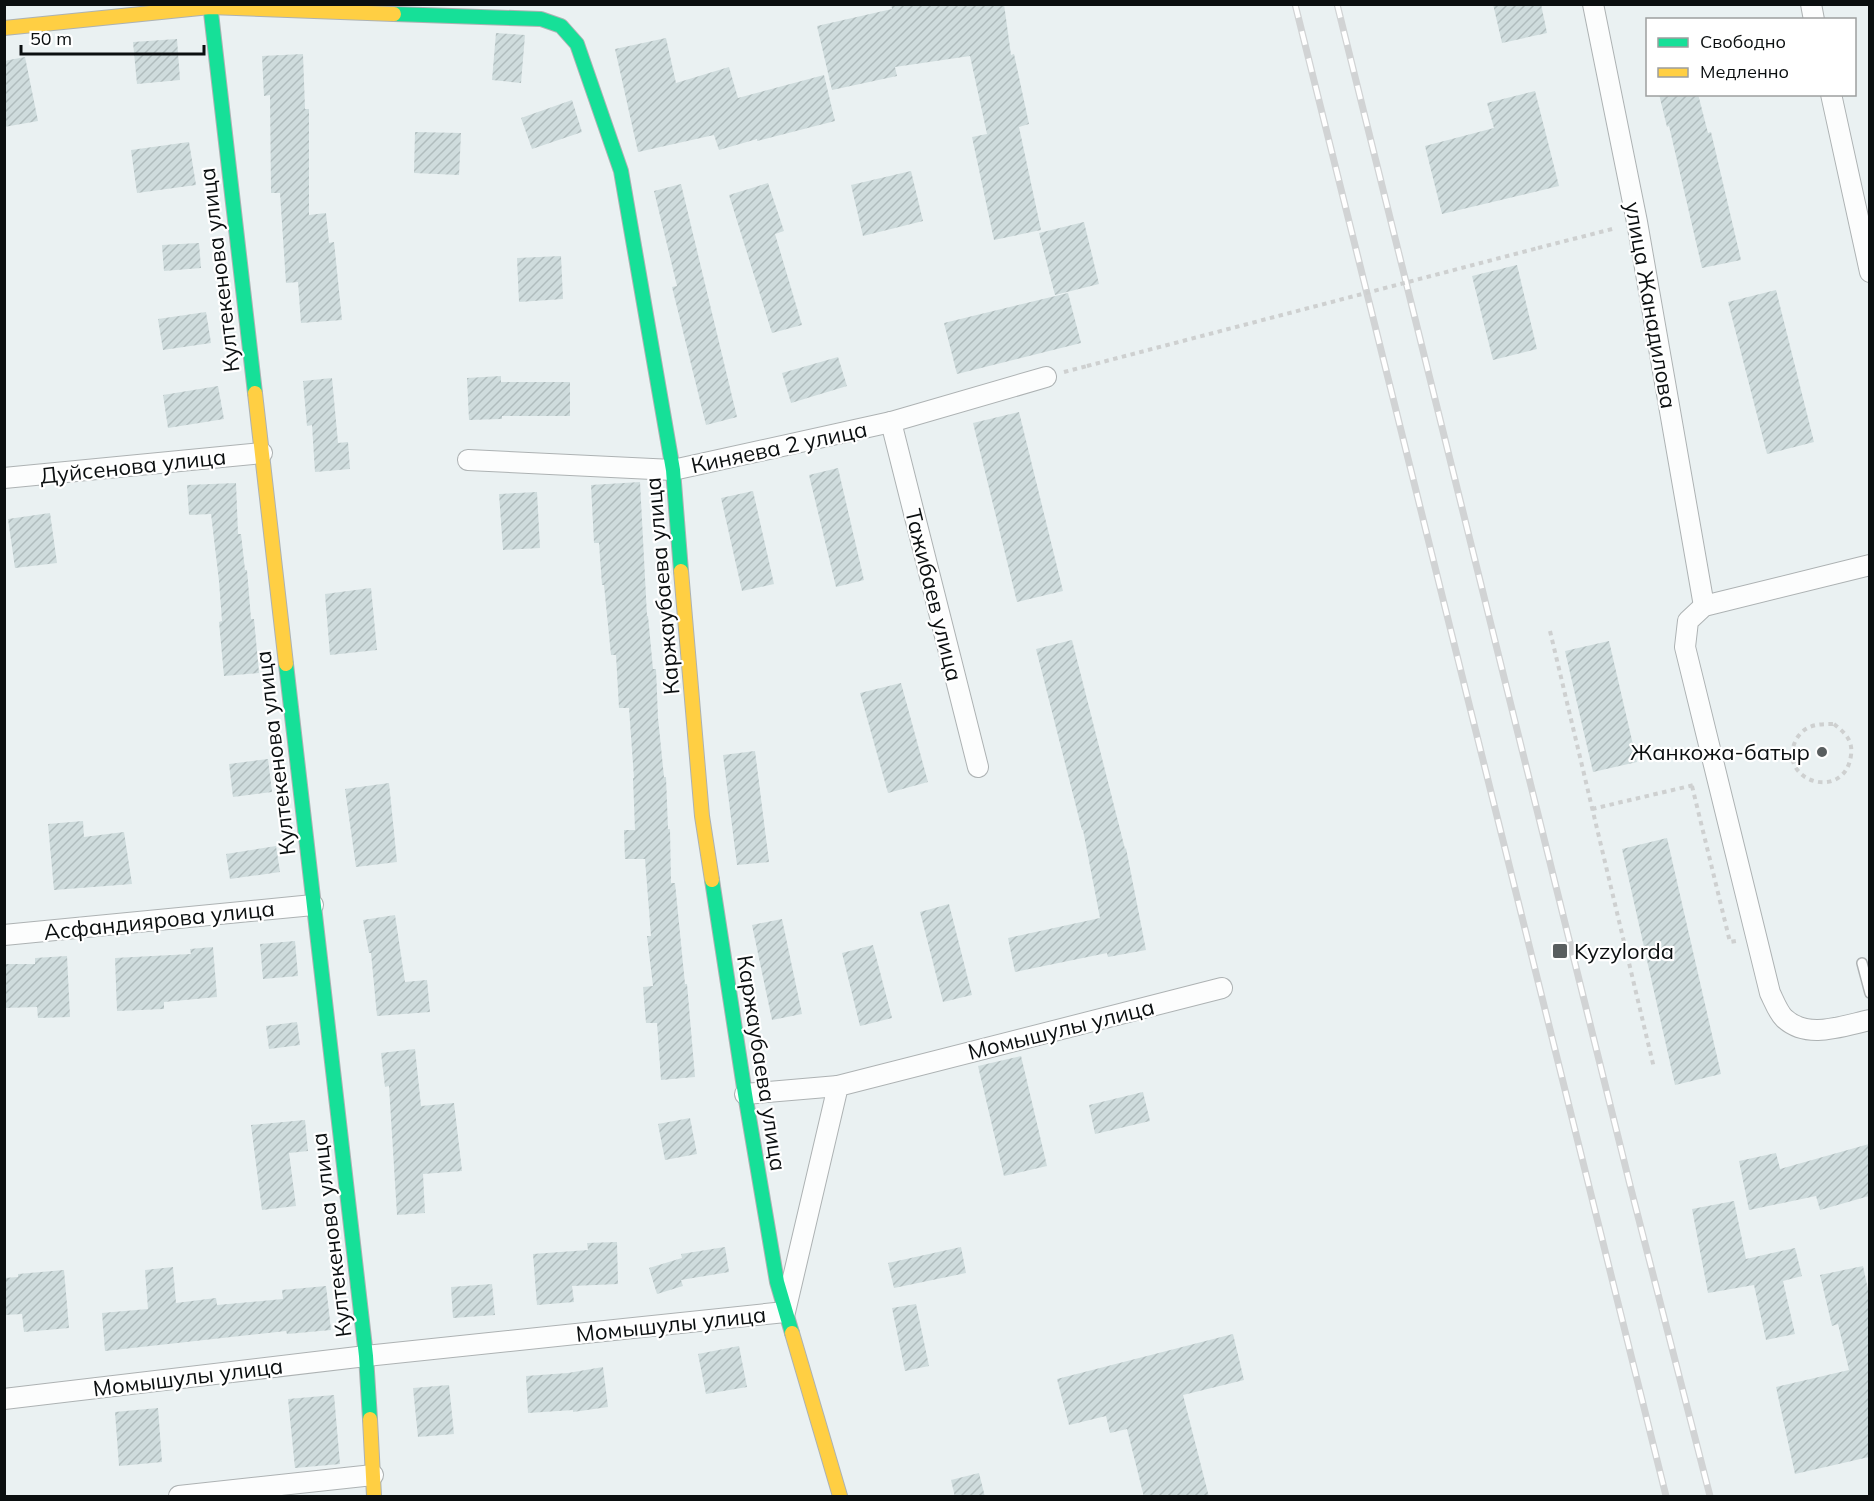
<svg xmlns="http://www.w3.org/2000/svg" width="1874" height="1501" font-family="Mulish,sans-serif">
<defs>
<pattern id="building-hatch" width="6" height="6" patternUnits="userSpaceOnUse" patternTransform="scale(1.5)"><rect width="6" height="6" fill="#cfdcdd"/><path d="M-1 1l2-2M0 6l6-6M5 7l2-2" fill="none" stroke="#b0bcbd"/></pattern>
</defs>
<rect width="100%" height="100%" fill="#eaf1f2"/>
<g fill="url(#building-hatch)">
<polygon points="891,4 1004,4 1011,55 1014,54 1029,124 1019,127 1041,230 994,240 972,137 987,134 970,56 895,67 897,76 832,90 817,26 892,9"/>
<polygon points="1493,4 1541,4 1547,33 1502,43"/>
<polygon points="496,33 525,35 521,83 492,80"/>
<polygon points="666,38 676,83 729,67 738,98 824,75 835,121 757,141 757,139 719,150 714,135 638,152 615,49"/>
<polygon points="177,39 180,80 137,84 133,42"/>
<polygon points="303,54 305,109 309,109 309,215 326,213 329,243 334,242 342,320 301,323 298,282 286,283 280,193 271,193 270,95 264,96 262,56"/>
<polygon points="25,57 38,121 4,127 4,61"/>
<polygon points="1535,91 1559,186 1442,214 1425,146 1494,128 1487,103"/>
<polygon points="1659,94 1698,94 1708,133 1711,132 1741,260 1702,268 1669,126 1667,127"/>
<polygon points="572,100 582,132 532,149 521,118"/>
<polygon points="415,132 461,133 459,175 414,173"/>
<polygon points="189,142 196,185 137,193 131,150"/>
<polygon points="911,171 923,221 863,236 851,185"/>
<polygon points="768,183 784,231 775,234 802,325 772,333 729,195"/>
<polygon points="681,184 737,417 706,425 672,287 677,286 654,191"/>
<polygon points="1084,222 1099,284 1055,295 1039,233"/>
<polygon points="199,243 201,268 164,271 162,245"/>
<polygon points="561,256 563,299 519,302 517,258"/>
<polygon points="1517,265 1537,349 1493,360 1472,276"/>
<polygon points="1776,290 1814,442 1767,454 1728,302"/>
<polygon points="1068,293 1081,343 957,374 944,323"/>
<polygon points="206,312 211,343 163,350 158,319"/>
<polygon points="838,357 847,386 791,403 782,373"/>
<polygon points="501,376 501,382 570,382 570,416 502,416 502,419 469,420 467,378"/>
<polygon points="332,378 338,443 348,442 350,469 315,472 312,425 307,426 303,381"/>
<polygon points="218,386 224,419 168,428 163,395"/>
<polygon points="1019,412 1063,591 1017,602 973,423"/>
<polygon points="838,468 864,580 836,587 809,475"/>
<polygon points="640,482 647,616 648,616 653,669 656,669 658,718 664,777 666,777 668,829 670,829 671,883 675,883 685,984 687,984 695,1077 661,1080 657,1023 646,1023 643,987 653,986 647,936 651,936 645,859 625,859 624,830 635,830 633,778 634,778 629,708 619,708 616,655 611,655 604,585 602,585 599,543 594,543 591,485"/>
<polygon points="236,483 238,534 241,534 245,570 247,570 251,619 254,619 259,673 224,676 219,622 222,621 219,581 211,514 189,515 187,485"/>
<polygon points="753,491 774,584 742,591 721,498"/>
<polygon points="537,492 540,548 503,550 499,494"/>
<polygon points="50,513 57,563 15,568 8,519"/>
<polygon points="371,588 377,650 330,655 325,594"/>
<polygon points="1072,640 1125,849 1126,848 1146,950 1108,957 1107,953 1015,972 1008,938 1100,918 1083,830 1082,830 1036,649"/>
<polygon points="1609,641 1637,762 1593,772 1565,651"/>
<polygon points="901,683 928,782 888,793 860,693"/>
<polygon points="755,751 769,862 737,865 723,755"/>
<polygon points="268,759 272,792 233,797 229,764"/>
<polygon points="389,783 397,862 356,867 345,789"/>
<polygon points="83,821 84,837 124,832 132,884 54,890 48,824"/>
<polygon points="1667,838 1721,1074 1675,1085 1622,849"/>
<polygon points="276,846 280,872 230,879 226,854"/>
<polygon points="949,904 972,995 943,1002 920,912"/>
<polygon points="395,915 405,982 427,980 430,1012 377,1016 371,953 369,953 363,920"/>
<polygon points="782,919 802,1014 772,1020 752,925"/>
<polygon points="295,941 298,976 263,979 260,944"/>
<polygon points="873,945 892,1018 860,1026 842,953"/>
<polygon points="213,947 217,997 164,1002 164,1009 117,1011 115,958 191,954 190,949"/>
<polygon points="67,956 70,1017 38,1018 37,1007 4,1008 4,964 35,964 35,958"/>
<polygon points="297,1022 300,1045 269,1049 266,1026"/>
<polygon points="415,1049 421,1106 454,1103 462,1171 423,1174 425,1213 397,1215 389,1086 385,1087 381,1053"/>
<polygon points="1021,1056 1047,1166 1004,1176 978,1066"/>
<polygon points="1143,1092 1150,1121 1095,1134 1089,1105"/>
<polygon points="690,1118 697,1154 665,1160 658,1124"/>
<polygon points="305,1120 308,1151 289,1153 296,1206 262,1210 251,1125"/>
<polygon points="1869,1144 1869,1196 1820,1210 1816,1196 1749,1210 1739,1161 1776,1153 1780,1169"/>
<polygon points="1734,1201 1746,1259 1795,1248 1802,1276 1783,1281 1795,1334 1766,1340 1754,1285 1708,1293 1692,1209"/>
<polygon points="617,1242 618,1284 572,1286 574,1302 537,1305 533,1254 588,1250 587,1243"/>
<polygon points="725,1247 729,1272 681,1280 683,1286 657,1294 649,1268 682,1258 681,1254"/>
<polygon points="961,1247 966,1273 894,1288 888,1263"/>
<polygon points="1863,1266 1869,1294 1869,1457 1795,1474 1776,1387 1849,1370 1838,1324 1832,1326 1820,1275"/>
<polygon points="173,1267 176,1303 216,1298 217,1305 283,1299 282,1290 326,1286 331,1330 287,1334 286,1331 105,1351 102,1313 148,1309 145,1270"/>
<polygon points="64,1270 69,1328 24,1332 22,1314 4,1315 4,1278 18,1277 18,1274"/>
<polygon points="492,1284 495,1315 453,1318 451,1287"/>
<polygon points="916,1304 929,1366 905,1371 892,1308"/>
<polygon points="1233,1334 1244,1380 1183,1395 1209,1497 1144,1497 1127,1429 1110,1433 1106,1416 1069,1425 1057,1379"/>
<polygon points="739,1346 747,1387 706,1394 698,1354"/>
<polygon points="603,1367 608,1407 573,1412 573,1410 528,1413 526,1376 568,1373"/>
<polygon points="449,1385 454,1434 418,1437 413,1388"/>
<polygon points="334,1395 340,1464 295,1468 288,1399"/>
<polygon points="158,1408 162,1462 119,1466 115,1412"/>
<polygon points="979,1473 985,1497 955,1497 951,1480"/>
</g>
<g fill="none" stroke-linecap="round" stroke-linejoin="round">
<g stroke="#adb2b3" stroke-width="12">
<polyline id="lane" points="1862,963 1870,993"/>
</g>
<g stroke="#adb2b3" stroke-width="22">
<g id="street">
<polyline points="1593,4 1637,222 1704,606"/>
<polyline points="1811,4 1814,20"/>
<polyline points="1831,94 1870,272"/>
<polyline points="891,422 978,767"/>
<polyline points="468,460 673,470 891,422 1046,377"/>
<polyline points="4,478 262,453"/>
<path d="M 1870,565 L 1704,606 L 1688,621 L 1685,647 L 1770,993 C 1774,1001 1778,1012 1784,1018 C 1807,1040 1842,1026 1870,1020"/>
<polyline points="4,935 313,905"/>
<polyline points="745,1094 838,1086"/>
<polyline points="4,1399 366,1356 785,1312 838,1086 1222,988"/>
<polyline points="179,1496 373,1475"/>
</g>
</g>
<g stroke="#adb2b3" stroke-width="16">
<g id="fast">
<polyline points="210,4 255,393"/>
<polyline points="394,14 541,19 561,26 577,44 621,171 673,470 681,571"/>
<polyline points="286,664 366,1356 370,1419"/>
<polyline points="712,880 745,1094 777,1282 792,1333"/>
</g>
</g>
<g stroke="#adb2b3" stroke-width="16">
<g id="slow">
<polyline points="4,28 210,7 394,14"/>
<polyline points="255,393 286,664"/>
<polyline points="681,571 702,816 712,880"/>
<polyline points="792,1333 840,1496"/>
<polyline points="370,1419 374,1496"/>
</g>
</g>
<g stroke="#ced0d0" stroke-width="4" stroke-dasharray="4.5 4.5" stroke-linecap="butt">
<polyline points="1538,248 1616,228"/>
<polyline points="1064,372 1087,366"/>
<polyline points="1550,631 1654,1068"/>
<path d="M 1834,724 C 1845,733 1853,740 1851,755 C 1845,804 1773,780 1797,738 C 1806,724 1819,724 1834,724 Z"/>
<polyline points="1692,786 1730,942 1736,941"/>
<polyline points="1592,809 1694,785"/>
</g>
<use href="#lane" stroke="#fcfdfd" stroke-width="9"/>
<use href="#street" stroke="#fcfdfd" stroke-width="20"/>
<use href="#fast" stroke="#16e098" stroke-width="14"/>
<use href="#slow" stroke="#ffcf43" stroke-width="14"/>
<g stroke="#d1d3d4" stroke-width="7">
<g id="rail">
<polyline points="1295,4 1666,1496"/>
<polyline points="1337,4 1631,1189 1710,1496"/>
</g>
</g>
<use href="#rail" stroke="#fff" stroke-width="4.5" stroke-dasharray="14" stroke-linecap="butt"/>
<polyline stroke="#ced0d0" stroke-width="4" stroke-dasharray="4.5 4.5" stroke-linecap="butt" points="1087,366 1538,248"/>
</g>
<g fill="#595e5f" stroke="#fff" stroke-width="2">
<circle cx="1822" cy="752" r="6"/>
<rect x="1552" y="943" width="16" height="16" rx="3"/>
</g>
<g text-anchor="middle" dominant-baseline="central" stroke-width="4.5" stroke-linejoin="round" paint-order="stroke">
<g font-size="22" fill="#0b0f10" stroke="#fff">
<text transform="translate(219 270) rotate(-97)">Култекенова улица</text>
<text transform="translate(1651 305) rotate(80)">улица Жанадилова</text>
<text transform="translate(779 447) rotate(-12)">Киняева 2 улица</text>
<text transform="translate(133 466) rotate(-6)">Дуйсенова улица</text>
<text transform="translate(662 586) rotate(-95)">Каржаубаева улица</text>
<text transform="translate(934 595) rotate(76)">Тажибаев улица</text>
<text transform="translate(275 753) rotate(-97)">Култекенова улица</text>
<text transform="translate(159 920) rotate(-6)">Асфандиярова улица</text>
<text transform="translate(1061 1029) rotate(-14)">Момышулы улица</text>
<text transform="translate(762 1063) rotate(81)">Каржаубаева улица</text>
<text transform="translate(331 1235) rotate(-97)">Култекенова улица</text>
<text transform="translate(671 1324) rotate(-6)">Момышулы улица</text>
<text transform="translate(188 1377) rotate(-7)">Момышулы улица</text>
</g>
<g font-size="22" fill="#0b0f10" stroke="#fff" text-anchor="end">
<text x="1810" y="752">Жанкожа-батыр</text>
<text x="1574" y="951" text-anchor="start">Kyzylorda</text>
</g>
</g>
<rect width="1874" height="1501" fill="none" stroke="#0b0f10" stroke-width="12"/>
<rect x="1646" y="18" width="210" height="78" fill="#ffffff" stroke="#9d9f9f" stroke-width="1.5"/>
<rect x="1658" y="38" width="30" height="9" fill="#16e098" stroke="#9d9f9f" stroke-width="1.5"/>
<text x="1700" y="48" font-size="18" fill="#0b0f10">Свободно</text>
<rect x="1658" y="68" width="30" height="9" fill="#ffcf43" stroke="#9d9f9f" stroke-width="1.5"/>
<text x="1700" y="78" font-size="18" fill="#0b0f10">Медленно</text>
<path d="M21 45v9h183v-9" fill="none" stroke="#0b0f10" stroke-width="3"/>
<text x="30" y="45" font-size="18" fill="#0b0f10" stroke="#ffffff" stroke-width="4.5" paint-order="stroke">50 m</text>
</svg>
